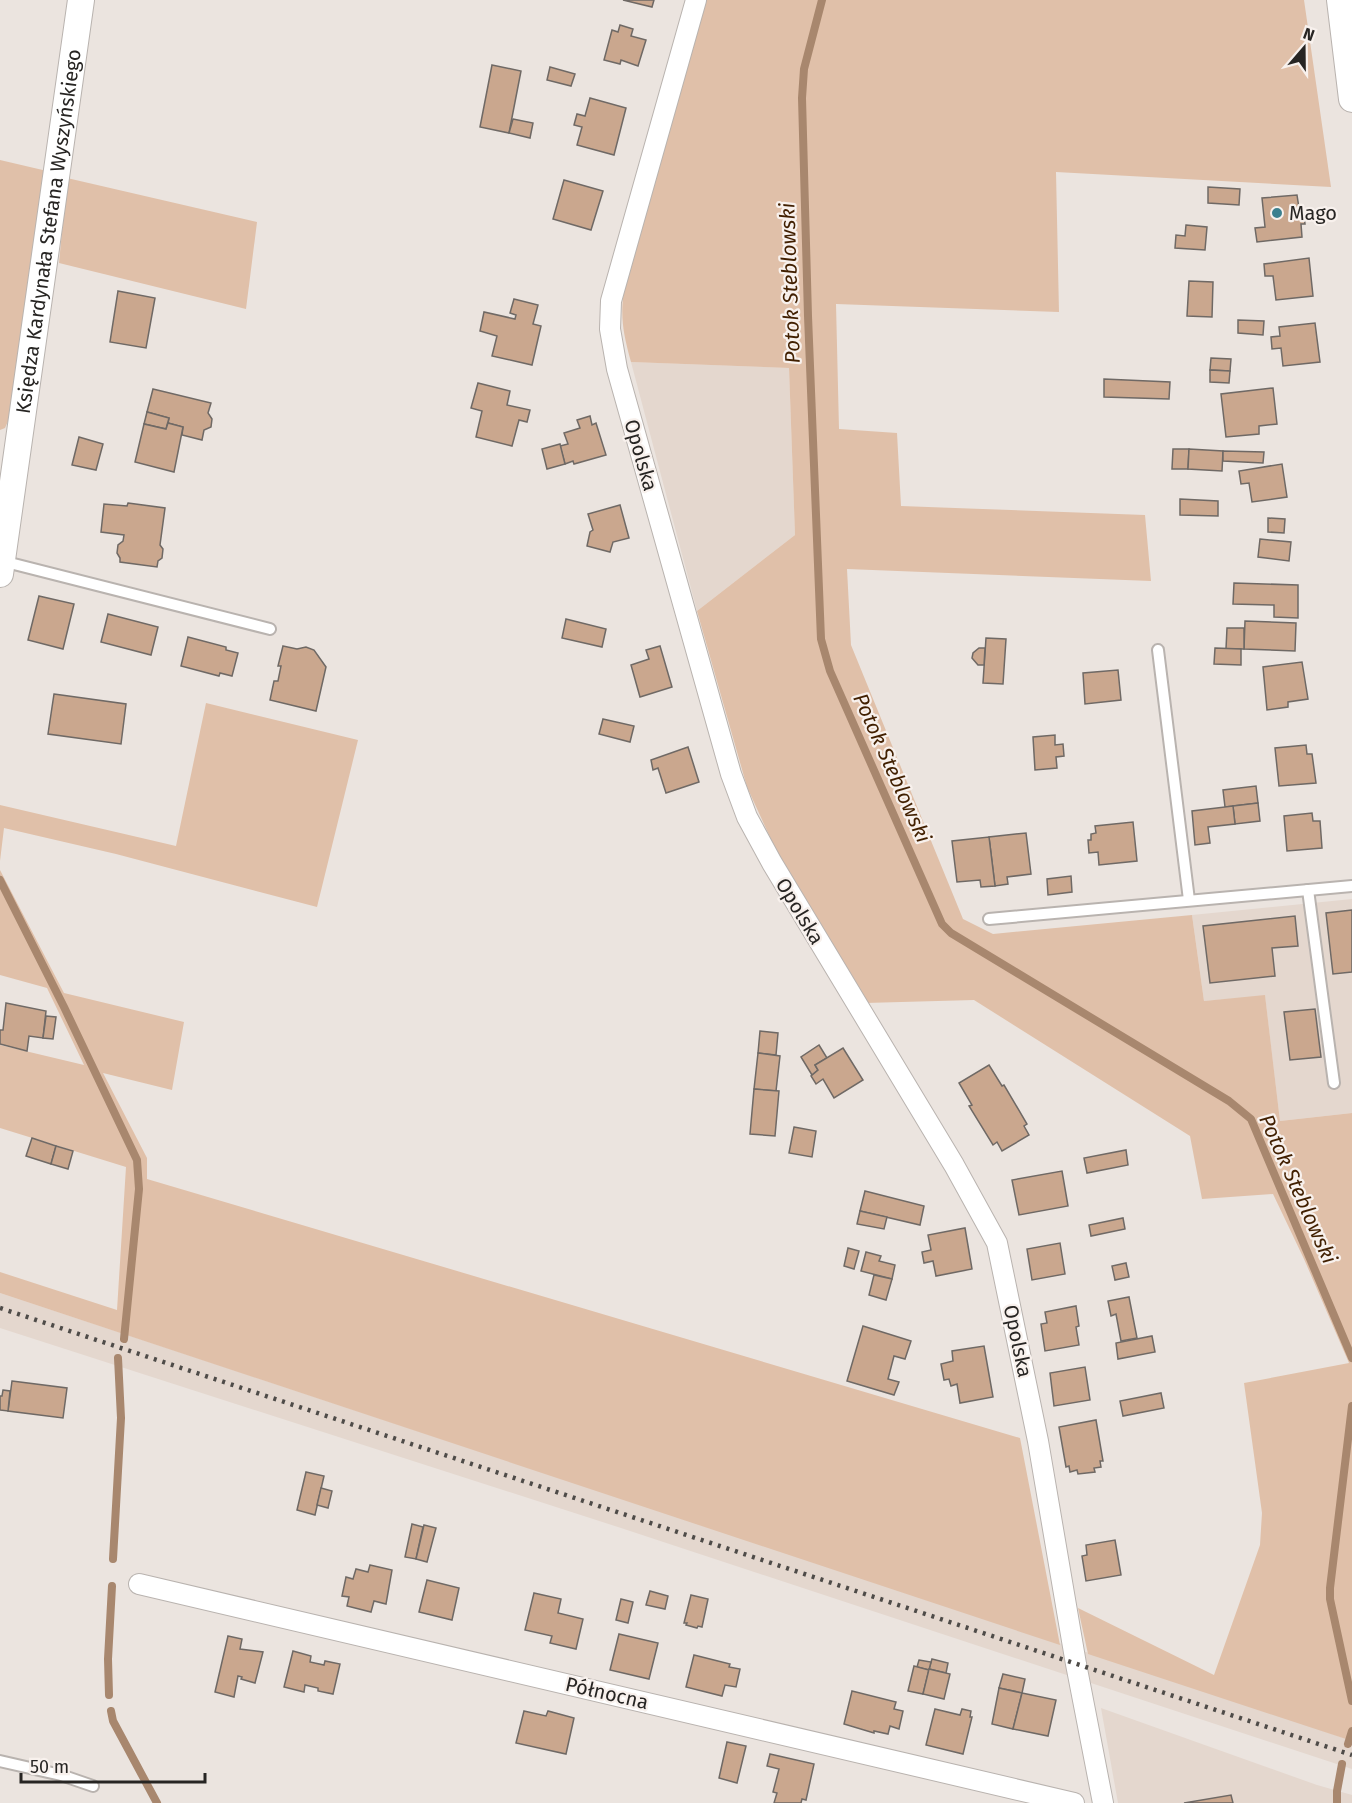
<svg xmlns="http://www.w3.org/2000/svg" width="1352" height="1803" font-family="'Fira Sans',sans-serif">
<rect width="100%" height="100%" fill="#ebe4df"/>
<g fill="#e4d7ce">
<polygon points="631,362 789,368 795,535 697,611"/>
<polygon points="1352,899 1352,1113 1280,1121 1265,996 1204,1001 1192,915"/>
<polygon points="0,1293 1298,1722 1352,1741 1352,1769 621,1528 0,1328"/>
<polygon points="1101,1708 1317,1785 1352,1795 1352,1803 1118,1803"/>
</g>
<g fill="#e0c0a9">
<path d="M 706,0 L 1304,0 L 1331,187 L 1056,172 L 1059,312 L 836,304 L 839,429 L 897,433 L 901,506 L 1145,515 L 1151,581 L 847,569 L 851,645 L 963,919 L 993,934 L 1192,915 L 1204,1001 L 1265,995 L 1280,1121 L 1352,1113 L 1352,1741 L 1088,1654 L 1078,1608 L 1214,1675 L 1260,1545 L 1262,1513 L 1244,1383 L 1349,1363 L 1304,1259 L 1273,1194 L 1202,1199 L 1190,1136 L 974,1000 L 865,1003 L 792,885 L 747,787 L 697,611 L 795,535 L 789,368 L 631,362 C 622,329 620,316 625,282 Z"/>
<polygon points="0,160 47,171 9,419 5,428 0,430"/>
<polygon points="67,178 257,222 246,309 59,263"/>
<polygon points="206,703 358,740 317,907 116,854 4,828 0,861 0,805 176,846"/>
<polygon points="0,870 64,993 184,1022 172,1090 103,1073 147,1158 147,1179 1020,1438 1060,1645 0,1293 0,1272 117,1310 126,1167 0,1128 0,1045 84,1065 47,988 0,975"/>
</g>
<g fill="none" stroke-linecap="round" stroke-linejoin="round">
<g stroke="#a8876e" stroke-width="8">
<polyline points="822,0 804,69 802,98 808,316 821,639 830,671 942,924 951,933 1229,1101 1251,1119 1352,1358"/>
<polyline points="0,880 64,1007 137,1160 139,1189 124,1339"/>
<polyline points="1352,1406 1330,1588 1330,1599 1352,1701"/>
<polyline points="113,1559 121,1418 118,1358"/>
<polyline points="109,1695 108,1659 112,1586"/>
<polyline points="111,1711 113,1721 157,1803"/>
<polyline points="1348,1744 1352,1731"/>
<polyline points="1337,1803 1337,1791 1342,1764"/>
</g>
</g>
<g fill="#caa78e" stroke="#6f6965" stroke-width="1.5">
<polygon points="623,0 654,0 652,7"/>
<polygon points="620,25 633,29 631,36 646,40 638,66 621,60 620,64 604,60 612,30 618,32"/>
<polygon points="492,65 521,71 509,133 480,127"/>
<polygon points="550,67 575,74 571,86 547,80"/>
<polygon points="590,98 626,108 614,155 577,145 582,127 574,125 577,114 585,116"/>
<polygon points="513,119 533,123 530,138 509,133"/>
<polygon points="564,180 603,191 591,230 553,219"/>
<polygon points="1208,187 1240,189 1239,205 1208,203"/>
<polygon points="1297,195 1299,208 1303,208 1305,224 1301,224 1302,237 1257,242 1255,228 1265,227 1262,198"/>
<polygon points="1186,225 1207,227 1205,250 1175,248 1176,235 1185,236"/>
<polygon points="1309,258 1313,296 1276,300 1273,276 1265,276 1264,264"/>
<polygon points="1189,281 1213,282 1212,317 1187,316"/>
<polygon points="118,291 155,298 146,348 110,342"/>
<polygon points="514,299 538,305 533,324 541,326 532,365 492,356 497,336 480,331 484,312 515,319 516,315 510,313"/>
<polygon points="1238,320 1264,321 1263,335 1238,333"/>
<polygon points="1315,323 1320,362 1283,366 1281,348 1272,349 1271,337 1280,336 1279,327"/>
<polygon points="1211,358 1231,359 1230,371 1210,370"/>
<polygon points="1210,370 1230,371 1229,383 1210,382"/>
<polygon points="1104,379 1170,382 1169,399 1104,397"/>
<polygon points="478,383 510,391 507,405 530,410 527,422 519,420 512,446 476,437 482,411 471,408"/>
<polygon points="1273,388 1277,424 1259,426 1259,434 1226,437 1221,394"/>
<polygon points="153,389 211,403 208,413 212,419 211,427 204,430 202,440 182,435 183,427 168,423 169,418 147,412"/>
<polygon points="147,412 169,418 166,429 144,424"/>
<polygon points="590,416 592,425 596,423 606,455 574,464 573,461 565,464 560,446 568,444 564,433 580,428 577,420"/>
<polygon points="168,423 183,427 174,472 135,462 144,424 166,429"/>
<polygon points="79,437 103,444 96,470 72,465"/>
<polygon points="560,444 565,464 547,469 542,449"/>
<polygon points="1173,449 1189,449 1188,469 1172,469"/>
<polygon points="1189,449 1223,451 1222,471 1188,469"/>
<polygon points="1223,451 1264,452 1263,463 1223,461"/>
<polygon points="1282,464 1287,497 1252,502 1249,483 1241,484 1239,471"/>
<polygon points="1180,499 1218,501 1218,516 1180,515"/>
<polygon points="128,503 165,508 160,545 163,549 162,558 158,561 157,567 120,562 120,558 117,553 118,545 123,541 124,535 101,532 104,504 127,506"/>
<polygon points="620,505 629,538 613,542 610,552 587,546 590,532 593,530 588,514"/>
<polygon points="1268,518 1285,519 1284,533 1268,532"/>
<polygon points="1260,539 1291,542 1289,561 1258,557"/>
<polygon points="1234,583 1298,585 1298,618 1274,617 1274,605 1233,604"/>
<polygon points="39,596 74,604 63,649 28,640"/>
<polygon points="108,614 158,627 151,655 101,642"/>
<polygon points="566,619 606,629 602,647 562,638"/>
<polygon points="1245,621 1296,623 1295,651 1244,649"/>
<polygon points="1227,628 1244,628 1244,649 1226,649"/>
<polygon points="188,637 226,647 226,650 238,653 232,676 220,673 219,676 181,666"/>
<polygon points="986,638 1006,639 1003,684 983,683"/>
<polygon points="283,646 297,649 306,647 314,650 326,667 316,711 270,700 274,681 278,681 281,666 278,666"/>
<polygon points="660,646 672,687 640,697 631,665 649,659 646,650"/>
<polygon points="979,648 985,648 984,665 978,665 972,658 973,653"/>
<polygon points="1215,648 1241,649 1241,665 1214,664"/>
<polygon points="1302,662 1308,699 1288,702 1288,707 1267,710 1263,667"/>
<polygon points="1118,670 1121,700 1085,704 1083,673"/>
<polygon points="54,694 126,704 121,744 48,734"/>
<polygon points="603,719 634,726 630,742 599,734"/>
<polygon points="1055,735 1055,745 1063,744 1064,756 1056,757 1057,768 1035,770 1033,737"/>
<polygon points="1306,745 1307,754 1312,754 1316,783 1279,786 1275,748"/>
<polygon points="688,747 699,782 666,793 658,768 653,770 651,760"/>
<polygon points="1256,786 1258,803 1225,807 1223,790"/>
<polygon points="1258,803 1260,821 1235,824 1233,806"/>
<polygon points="1233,806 1235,824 1208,827 1210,843 1195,845 1192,811"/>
<polygon points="1312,813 1313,821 1320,821 1322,848 1287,851 1284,816"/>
<polygon points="1133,822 1137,861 1099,865 1098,852 1089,853 1088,840 1091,840 1091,834 1096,833 1095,826"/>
<polygon points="1026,833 1031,874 1007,877 1008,884 995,886 989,837"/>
<polygon points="989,837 995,886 981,887 980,880 957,882 952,841"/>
<polygon points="1071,876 1072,892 1048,895 1047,879"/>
<polygon points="1352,910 1352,972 1333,974 1326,913"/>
<polygon points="1295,916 1298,946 1272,948 1275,976 1210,983 1203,926"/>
<polygon points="6,1003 46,1011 43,1038 29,1036 27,1051 0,1044 0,1030 3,1030"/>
<polygon points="1315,1009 1321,1057 1290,1060 1284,1012"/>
<polygon points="46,1016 56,1017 53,1039 43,1038"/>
<polygon points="760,1031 778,1033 776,1055 758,1053"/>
<polygon points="819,1045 827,1058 815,1065 818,1070 812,1075 801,1057"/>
<polygon points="843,1048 863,1080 834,1098 823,1079 816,1084 811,1076 818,1070 815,1065"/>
<polygon points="758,1053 780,1056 776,1091 754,1089"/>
<polygon points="989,1065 1002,1086 1004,1085 1027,1124 1024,1126 1029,1135 1002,1151 997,1142 993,1145 969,1106 972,1105 959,1083"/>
<polygon points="754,1089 779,1091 775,1136 750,1134"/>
<polygon points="794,1127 816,1131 812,1157 789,1153"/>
<polygon points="32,1138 56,1146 51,1164 26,1156"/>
<polygon points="56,1146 73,1151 68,1169 51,1164"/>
<polygon points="1126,1150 1128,1165 1087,1173 1084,1158"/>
<polygon points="1062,1171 1068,1206 1019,1215 1012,1180"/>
<polygon points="865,1191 924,1206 920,1225 860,1211"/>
<polygon points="860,1211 887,1217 884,1229 857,1224"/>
<polygon points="1123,1218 1125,1229 1091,1236 1089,1225"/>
<polygon points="965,1228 972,1269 936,1276 933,1261 924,1263 922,1252 931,1250 928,1235"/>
<polygon points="1060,1243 1065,1274 1032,1280 1027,1249"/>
<polygon points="848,1248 859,1251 854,1269 844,1266"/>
<polygon points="866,1252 881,1256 879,1261 895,1265 892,1279 861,1271"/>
<polygon points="1126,1263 1129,1277 1115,1280 1112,1266"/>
<polygon points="874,1275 892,1279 886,1300 869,1295"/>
<polygon points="1129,1297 1137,1338 1121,1341 1116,1314 1111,1316 1108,1301"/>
<polygon points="1076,1306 1079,1326 1076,1327 1079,1345 1045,1351 1041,1324 1047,1323 1045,1312"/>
<polygon points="863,1326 911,1341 905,1359 894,1356 888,1379 899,1382 894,1395 847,1381"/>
<polygon points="1152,1336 1155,1352 1118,1359 1116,1343"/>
<polygon points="984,1346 993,1397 960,1403 957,1384 951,1386 949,1379 944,1380 941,1364 953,1361 952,1351"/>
<polygon points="1085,1367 1090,1400 1054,1406 1050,1373"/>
<polygon points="12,1381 67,1388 63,1418 8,1411"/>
<polygon points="3,1390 10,1391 8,1411 0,1410 0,1396 2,1396"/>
<polygon points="1161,1393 1164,1408 1123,1416 1120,1401"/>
<polygon points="1096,1420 1103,1461 1100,1461 1101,1467 1094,1468 1095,1472 1078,1474 1077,1470 1070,1472 1069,1466 1066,1467 1059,1427"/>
<polygon points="306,1472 324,1476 315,1515 297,1510"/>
<polygon points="321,1488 332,1491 328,1508 317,1505"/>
<polygon points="412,1524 423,1527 416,1559 405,1557"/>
<polygon points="424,1525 436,1528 427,1562 416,1559"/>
<polygon points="1115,1540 1121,1575 1086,1581 1082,1556 1087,1555 1086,1545"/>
<polygon points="370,1565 392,1570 386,1604 374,1601 371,1612 347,1606 349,1597 342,1596 346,1577 353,1579 356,1569 368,1572"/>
<polygon points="427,1580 459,1588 452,1620 419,1612"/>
<polygon points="650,1591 668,1596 665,1609 646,1605"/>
<polygon points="534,1593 561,1599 558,1613 583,1619 576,1649 550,1643 552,1636 525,1630"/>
<polygon points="691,1595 708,1599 702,1627 698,1626 697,1628 686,1625 687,1623 684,1623"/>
<polygon points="621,1599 633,1602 628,1623 616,1620"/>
<polygon points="619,1634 658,1643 649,1679 610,1670"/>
<polygon points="228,1636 242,1639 240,1649 263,1652 255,1683 241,1679 242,1677 238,1676 234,1697 215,1692"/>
<polygon points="293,1651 311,1656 310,1662 324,1665 325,1661 340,1664 333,1694 318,1691 318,1688 305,1685 304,1692 284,1687"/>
<polygon points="694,1655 730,1664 729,1667 740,1669 736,1687 725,1685 722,1696 686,1687"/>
<polygon points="932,1659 948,1663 946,1673 929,1669"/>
<polygon points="919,1660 931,1662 929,1670 917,1667"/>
<polygon points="914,1666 929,1670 923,1694 908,1691"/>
<polygon points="929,1669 950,1674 944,1699 923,1694"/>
<polygon points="1003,1674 1025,1679 1022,1693 999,1688"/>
<polygon points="999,1688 1022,1693 1013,1729 992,1724"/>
<polygon points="852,1691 896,1702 894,1709 903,1711 899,1729 890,1726 888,1734 874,1731 874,1733 844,1724"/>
<polygon points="1022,1693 1056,1700 1048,1736 1013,1729"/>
<polygon points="935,1709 960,1715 962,1709 971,1711 970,1717 972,1717 963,1754 926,1745"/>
<polygon points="524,1711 546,1716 548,1711 574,1718 566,1754 516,1743"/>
<polygon points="727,1742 746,1746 737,1783 719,1778"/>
<polygon points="770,1754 814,1764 806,1800 802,1799 801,1803 774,1803 777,1793 773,1792 779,1769 767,1766"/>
<polygon points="1231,1795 1233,1803 1184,1803"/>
</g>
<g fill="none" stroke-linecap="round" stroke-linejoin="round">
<g stroke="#b9b3af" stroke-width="14">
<g id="service">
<polyline points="2,561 270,629"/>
<polyline points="1158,650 1189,900"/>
<polyline points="1308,890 1334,1083"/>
<polyline points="989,919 1352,886"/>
<polyline points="0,1761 61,1775 93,1786"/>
</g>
</g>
<g stroke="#b9b3af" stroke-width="22">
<g id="minor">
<polyline points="696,0 611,301 610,329 617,369 731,774 747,817 772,863 954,1165 997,1243 1038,1441 1076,1664 1103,1803"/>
<polyline points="139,1584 1074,1803"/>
</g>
</g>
<g stroke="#b9b3af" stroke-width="28">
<g id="tertiary">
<polyline points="1340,0 1352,99"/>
<path id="s1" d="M 0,574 L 81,0"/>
</g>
</g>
<use href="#service" stroke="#fff" stroke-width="10"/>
<use href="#minor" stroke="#fff" stroke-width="20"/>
<use href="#tertiary" stroke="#fff" stroke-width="26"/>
<polyline stroke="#4e4b48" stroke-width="4.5" stroke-dasharray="3 6" stroke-linecap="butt" points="0,1308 1352,1755"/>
</g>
<circle fill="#3c808f" stroke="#f8f1ed" stroke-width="2" cx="1277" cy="213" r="6"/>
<g text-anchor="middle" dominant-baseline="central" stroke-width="4.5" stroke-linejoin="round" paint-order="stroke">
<g font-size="20" fill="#272523" stroke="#f8f1ed" text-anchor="start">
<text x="1289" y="213">Mago</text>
</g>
<g font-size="20" fill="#272523" stroke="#f8f1ed">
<text stroke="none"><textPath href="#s1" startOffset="346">Księdza Kardynała Stefana Wyszyńskiego</textPath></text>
<text transform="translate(641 455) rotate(74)">Opolska</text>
<text transform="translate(800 911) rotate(59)">Opolska</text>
<text transform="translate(1018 1341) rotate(78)">Opolska</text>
<text transform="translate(607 1693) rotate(13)">Północna</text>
</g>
<g font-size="21" font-style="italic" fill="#411f00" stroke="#f8f1ed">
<text transform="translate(790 283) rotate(-92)">Potok Steblowski</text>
<text transform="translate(892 768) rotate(66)">Potok Steblowski</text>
<text transform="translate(1298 1189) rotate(66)">Potok Steblowski</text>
</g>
</g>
<g transform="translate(1304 48) rotate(20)" stroke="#f8f1ed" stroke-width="4.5" paint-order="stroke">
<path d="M0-4.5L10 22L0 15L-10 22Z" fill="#272523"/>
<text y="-9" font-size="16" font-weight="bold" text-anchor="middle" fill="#272523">N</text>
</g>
<path d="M21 1773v9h184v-9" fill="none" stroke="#272523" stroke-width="3"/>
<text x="30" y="1773" font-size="18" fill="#272523" stroke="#f8f1ed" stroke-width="4.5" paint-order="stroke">50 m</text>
</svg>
